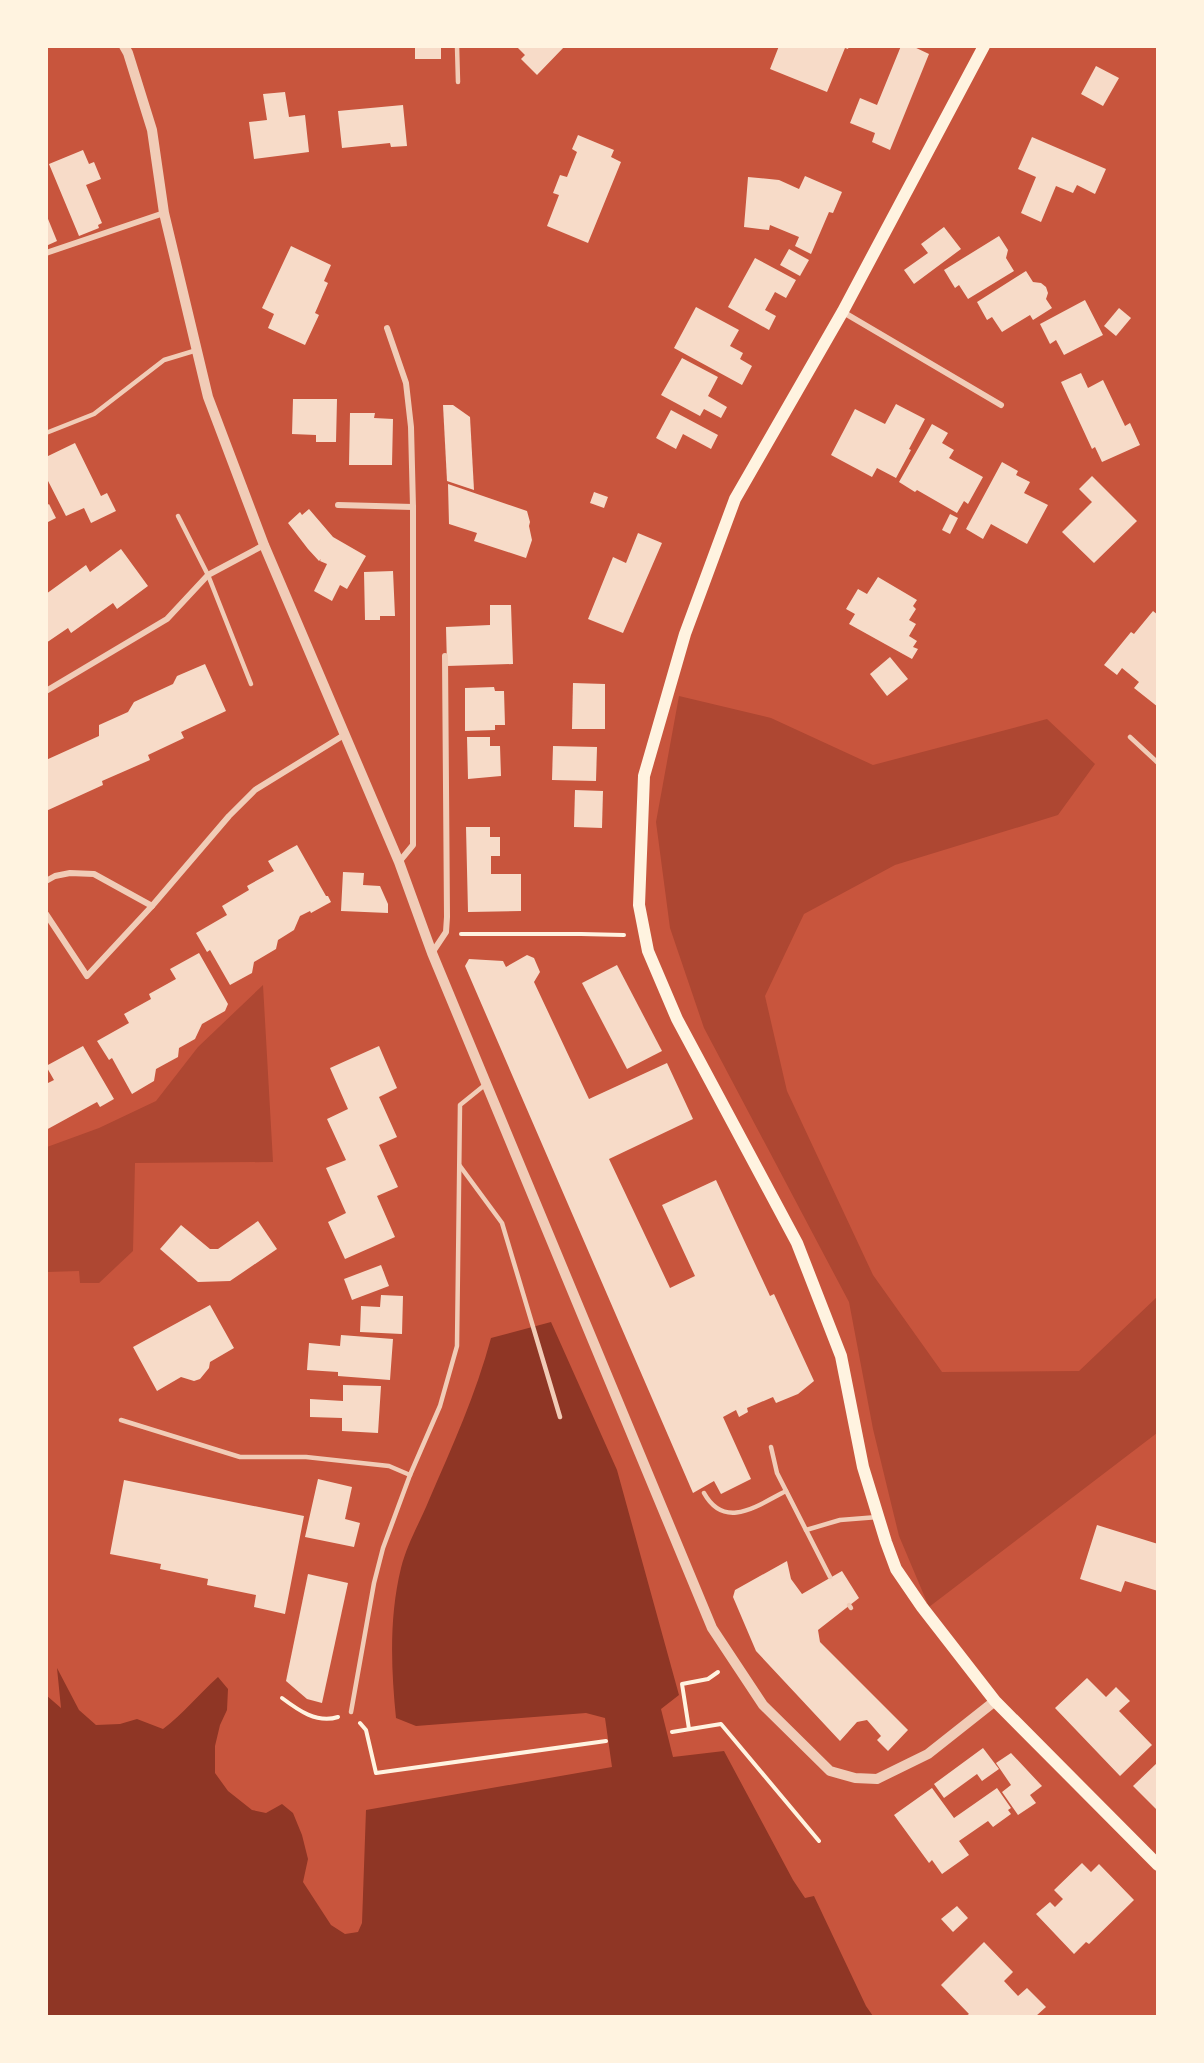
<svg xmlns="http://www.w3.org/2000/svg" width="1204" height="2063" font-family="Karla,sans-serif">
<rect width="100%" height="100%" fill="#c8553d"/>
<g fill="#ae4732">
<polygon points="679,696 771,718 873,765 1047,719 1095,764 1058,815 895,865 804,914 765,996 787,1091 873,1275 942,1372 1079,1371 1157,1297 1157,1433 929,1607 899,1536 873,1429 849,1302 704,1028 670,928 656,822"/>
<polygon points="263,985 273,1162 135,1163 133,1251 99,1283 80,1283 79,1271 47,1272 47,1276 47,1147 99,1128 156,1101 198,1047"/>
</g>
<path fill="#8f3625" d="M 551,1322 L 617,1470 L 679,1695 L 661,1709 L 673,1757 L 724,1751 L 793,1880 L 805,1898 L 814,1896 L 866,2006 L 873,2016 L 47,2016 L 46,1695 L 61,1708 L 57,1668 L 79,1710 L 96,1725 L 120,1724 L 137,1719 L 163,1729 C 183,1714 199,1694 218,1677 L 228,1689 L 227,1710 L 220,1725 L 215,1746 L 215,1773 L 228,1791 L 252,1810 L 266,1813 L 282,1804 L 293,1813 L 302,1835 L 308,1859 L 303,1882 L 331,1925 L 345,1934 L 358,1932 L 362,1923 L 366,1810 L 612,1767 L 605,1718 L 586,1713 L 416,1726 L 396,1718 C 391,1668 389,1617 401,1568 C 407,1544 420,1522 429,1500 C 452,1447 476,1394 491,1338 Z"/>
<g fill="#f7dbc8">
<rect x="415" y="46" width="26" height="13"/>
<polygon points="516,46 565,46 537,75 521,59 525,55"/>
<polygon points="779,46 849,46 848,49 845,48 827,92 770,69"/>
<polygon points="901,46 912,46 929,54 890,150 872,142 875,133 850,123 860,98 877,105"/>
<polygon points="1096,66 1119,78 1103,106 1081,94"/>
<polygon points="285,92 289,117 305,115 309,152 254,159 249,122 267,120 263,94"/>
<polygon points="403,105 407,146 391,147 390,143 342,148 338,111"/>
<polygon points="578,135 614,150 611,157 621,162 588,243 547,226 559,195 553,193 560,175 567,177 577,152 572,149"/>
<polygon points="1032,137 1106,169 1095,194 1077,185 1073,193 1056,186 1041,222 1021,213 1036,177 1018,169"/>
<polygon points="83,150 89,164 94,162 101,179 86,185 102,223 98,225 99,228 79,236 49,164"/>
<polygon points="805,176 842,192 833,213 829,212 811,254 795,246 799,237 770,225 769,230 744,227 748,177 779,180 799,189"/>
<polygon points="46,214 57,241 46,246"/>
<polygon points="944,227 961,249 914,284 904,270 928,253 921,244"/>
<polygon points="999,236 1008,250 1006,258 1014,271 968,299 959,285 955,288 944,270"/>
<polygon points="291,246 331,265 324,281 328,283 315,313 319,315 305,345 268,328 274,314 262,308"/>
<polygon points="789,249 809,260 800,276 780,265"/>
<polygon points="755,258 796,280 786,298 775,292 765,310 776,316 769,330 728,307"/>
<polygon points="1026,271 1033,282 1041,283 1046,287 1048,293 1046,299 1052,308 1033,320 1030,315 1002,332 992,317 987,320 977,302"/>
<polygon points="1085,300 1103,335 1064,355 1056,340 1050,344 1040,324"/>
<polygon points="696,307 739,330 730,346 743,353 740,359 752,366 742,385 674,348"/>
<polygon points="1119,308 1131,318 1116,336 1104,326"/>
<polygon points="682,358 718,377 708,396 727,407 721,418 704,409 700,416 661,395"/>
<polygon points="1081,373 1088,388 1103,380 1125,426 1130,423 1140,445 1102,462 1095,447 1092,449 1061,382"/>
<polygon points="293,399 337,399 336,442 316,442 316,435 292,434"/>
<polygon points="896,404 925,419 909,449 911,450 896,478 877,468 872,477 831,455 855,409 885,424"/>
<polygon points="443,405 453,405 470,417 474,490 447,481"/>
<polygon points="671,410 718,435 711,449 683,434 676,449 656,438"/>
<polygon points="350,413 375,413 374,418 393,419 392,465 349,465"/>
<polygon points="932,424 948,433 942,443 954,450 949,458 983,477 968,504 964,501 957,513 917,490 915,492 899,482"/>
<polygon points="75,443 101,496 107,493 116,511 91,523 84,508 66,516 46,477 46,457"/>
<polygon points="1002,462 1018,471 1016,475 1030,482 1024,493 1048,505 1027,544 991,524 983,539 966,529"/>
<polygon points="1092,476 1137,521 1094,563 1062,532 1092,502 1079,489"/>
<polygon points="448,484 527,511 530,522 529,526 532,540 526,558 474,541 477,533 449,524"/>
<polygon points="594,492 608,497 604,508 590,503"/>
<polygon points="49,504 56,518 46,523 46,506"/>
<polygon points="309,509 333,537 366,556 347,589 340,585 332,601 314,591 327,564 320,561 321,559 319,561 308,549 288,523 300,512 302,515"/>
<polygon points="950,514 958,518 950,534 942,530"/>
<polygon points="638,533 662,543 623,633 588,619 613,557 626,563"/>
<polygon points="121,549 148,586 117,609 113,603 71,633 68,628 46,643 46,594 86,565 90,572"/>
<polygon points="393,571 395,616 380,616 380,620 365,620 364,572"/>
<polygon points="878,577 917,600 913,606 916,609 909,620 916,624 909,636 917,641 913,647 918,649 912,659 849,624 855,614 846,609 858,589 867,594"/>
<polygon points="490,605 511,605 513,664 447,666 446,627 490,625"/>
<polygon points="1153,611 1158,615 1158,707 1134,688 1139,682 1122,668 1117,675 1104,665 1131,632 1134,634"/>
<polygon points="890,657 908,679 887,696 870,674"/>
<polygon points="205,664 226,711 181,732 184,738 148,755 150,760 102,781 103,785 46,811 46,760 99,736 99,725 128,712 134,702 173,684 177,676"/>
<polygon points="573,683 605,684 605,729 572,729"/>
<polygon points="494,687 495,691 504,691 505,725 495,725 495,730 465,731 465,688"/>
<polygon points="467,737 490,737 490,746 500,746 501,776 468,779"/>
<polygon points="553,746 597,747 596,781 552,780"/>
<polygon points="575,790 603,791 602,828 574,827"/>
<polygon points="466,827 490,827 490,837 500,837 500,856 491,856 491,874 521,874 521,911 468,912"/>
<polygon points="297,845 326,896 328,896 331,902 311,913 310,911 300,916 294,930 278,940 276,949 254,962 252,973 230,985 210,950 207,952 196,933 227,915 222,906 249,890 247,886 274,871 268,861"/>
<polygon points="343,872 364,873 363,885 380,886 388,904 388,913 341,911"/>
<polygon points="199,953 228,1004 225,1011 202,1024 195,1039 179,1048 178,1057 156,1069 154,1081 132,1094 112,1058 109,1060 97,1041 129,1023 124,1014 151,999 149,994 176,979 170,969"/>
<polygon points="527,955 534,958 540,972 534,982 589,1099 667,1063 693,1119 609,1159 670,1288 695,1276 662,1205 716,1180 770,1296 774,1294 814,1381 798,1394 776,1403 773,1397 747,1408 748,1412 739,1417 736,1410 723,1417 751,1479 721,1494 714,1481 693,1493 465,966 469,959 503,961 506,967"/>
<polygon points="617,965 662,1051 627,1069 582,983"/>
<polygon points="83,1046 114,1099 100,1107 97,1102 46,1130 46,1084 54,1080 46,1066"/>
<polygon points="379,1046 397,1088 379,1097 397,1137 379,1145 398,1187 377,1196 395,1237 345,1259 328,1222 346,1213 326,1168 346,1160 327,1119 348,1109 330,1068"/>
<polygon points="258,1221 277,1249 230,1281 198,1282 160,1249 181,1225 210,1249 218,1249"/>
<polygon points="381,1265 389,1286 352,1300 344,1279"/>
<polygon points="381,1295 403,1296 402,1334 360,1332 361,1306 380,1307"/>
<polygon points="210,1305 234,1348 210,1362 209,1368 200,1379 194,1381 181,1377 157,1391 133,1347"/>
<polygon points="341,1335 393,1339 390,1380 338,1376 338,1372 307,1370 309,1343 340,1346"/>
<polygon points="343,1385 381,1386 378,1433 342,1431 342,1418 310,1417 310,1399 343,1401"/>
<polygon points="318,1479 352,1487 345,1519 360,1523 354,1547 305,1537"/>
<polygon points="124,1480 304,1516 285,1614 254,1607 256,1595 207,1585 208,1579 160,1569 161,1564 110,1554"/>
<polygon points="1097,1525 1158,1544 1158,1591 1125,1581 1121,1592 1080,1579"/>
<polygon points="787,1561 791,1579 802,1594 842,1571 859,1598 818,1630 820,1642 908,1730 888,1751 877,1740 881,1736 867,1720 857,1722 840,1741 756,1651 733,1597 735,1590"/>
<polygon points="308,1574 348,1583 322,1703 307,1699 286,1681"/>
<polygon points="1087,1678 1106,1697 1116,1687 1130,1701 1119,1711 1152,1745 1120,1776 1055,1708"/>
<polygon points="983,1748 999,1769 982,1781 977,1774 944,1798 934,1784"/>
<polygon points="1011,1753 1042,1786 1030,1795 1036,1803 1018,1815 1002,1792 1011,1785 996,1763"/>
<polygon points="1158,1762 1158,1811 1133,1786"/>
<polygon points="932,1788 954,1818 997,1788 1011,1808 1008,1810 1011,1814 993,1827 988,1821 959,1841 969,1855 942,1874 932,1860 929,1863 894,1815"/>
<polygon points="1082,1863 1091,1872 1099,1864 1134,1900 1089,1944 1086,1942 1074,1954 1036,1914 1050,1902 1055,1907 1063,1899 1054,1890"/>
<polygon points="957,1906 968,1918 953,1932 941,1919"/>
<polygon points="984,1942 1013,1972 1004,1981 1018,1996 1027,1988 1046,2007 1036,2016 966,2016 969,2014 941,1985"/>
</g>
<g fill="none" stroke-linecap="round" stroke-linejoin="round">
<g stroke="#fff3e0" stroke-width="4">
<polyline points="461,934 581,934 624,935"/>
<path d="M 282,1698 C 298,1710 317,1724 338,1717"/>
<polyline points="360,1723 366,1730 376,1773 606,1741"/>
<polyline points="689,1729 682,1684 708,1679 718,1672"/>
<polyline points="672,1732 721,1724 819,1841"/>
</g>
<g stroke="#f1ccb7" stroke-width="4.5">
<polyline points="457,46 458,82"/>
<polyline points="46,433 94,414 164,360 197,350"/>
<polyline points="178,516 208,575 251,684"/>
<polyline points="1130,737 1158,763"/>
<polyline points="460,1166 502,1223 560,1417"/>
<polyline points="121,1420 240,1457 306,1457 389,1466 410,1475"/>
<polyline points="771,1447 777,1473 806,1530"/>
<path d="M 704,1493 C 725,1531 758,1505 786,1491"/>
<polyline points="830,1577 806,1530 840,1520 878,1517"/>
<polyline points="849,1605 851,1608"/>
<polyline points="351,1712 374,1583 383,1548 410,1475 440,1406 457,1346 460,1105 486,1084"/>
</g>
<g stroke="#f1ccb7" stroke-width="6">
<polyline points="46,253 164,213"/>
<polyline points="843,312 1001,405"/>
<polyline points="387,328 406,383 411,427 413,507 413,845 399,862"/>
<polyline points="338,505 413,507"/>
<polyline points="46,691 167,619 208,575 264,545"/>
<polyline points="46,881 55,876 70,873 94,874 152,906"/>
<polyline points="46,914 87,976 152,906 229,816 255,790 344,735"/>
<polyline points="432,953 446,932 447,917 445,656"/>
</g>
<polyline stroke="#f1ccb7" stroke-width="10" points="124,46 128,53 152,130 164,213 208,397 264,545 399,862 432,953 712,1628 763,1705 830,1771 855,1778 877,1779 928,1754 995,1701"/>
<polyline stroke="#fff3e0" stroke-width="12" points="984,46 843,311 735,499 685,634 644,776 639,905 648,951 677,1019 797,1243 841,1356 863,1467 886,1542 896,1569 922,1607 995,1701 1158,1865"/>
</g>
<rect width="1204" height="2063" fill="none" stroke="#fff3e0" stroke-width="96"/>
</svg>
